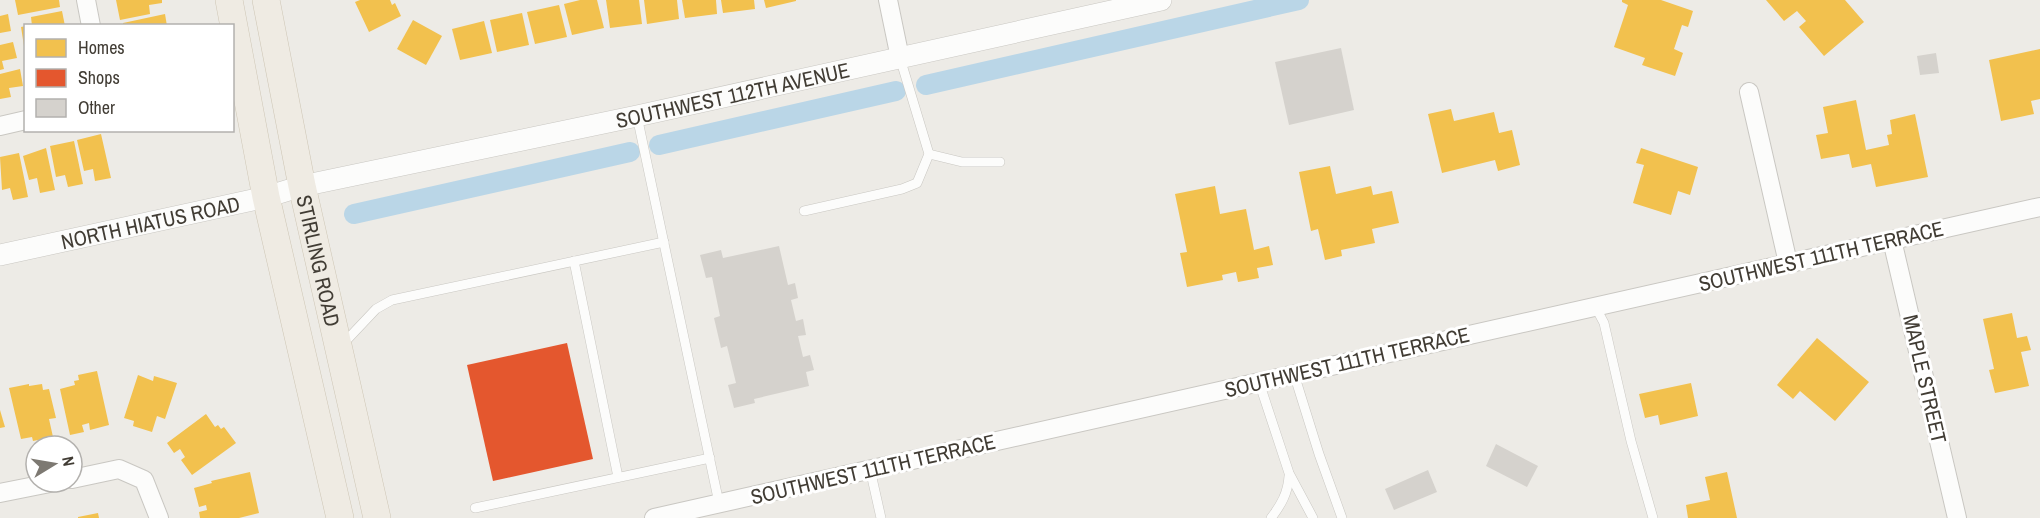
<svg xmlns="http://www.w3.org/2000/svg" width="2040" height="518" font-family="'Archivo Narrow',sans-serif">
<rect width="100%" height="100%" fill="#edebe6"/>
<g fill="#f2c14e">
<polygon points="15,0 59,0 60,7 18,15"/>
<polygon points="116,0 162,0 162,3 149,5 150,14 120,20"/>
<polygon points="360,0 390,0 392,5 395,3 401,16 369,32 355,2"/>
<polygon points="580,0 597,0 604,28 572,35 564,4"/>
<polygon points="606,0 639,0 642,24 610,28"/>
<polygon points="644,0 677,0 679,19 647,24"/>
<polygon points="682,0 716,0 717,14 685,18"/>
<polygon points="721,0 754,0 755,9 723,13"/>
<polygon points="764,0 796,0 796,1 766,8"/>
<polygon points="1622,0 1661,0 1693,11 1688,27 1682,25 1674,49 1683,53 1675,76 1642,65 1645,58 1614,47 1628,5 1622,2"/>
<polygon points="1766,0 1845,0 1864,22 1824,56 1799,27 1806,21 1797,11 1784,21"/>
<polygon points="559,5 567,37 535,44 527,12"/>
<polygon points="62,11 65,26 32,26 31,17"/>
<polygon points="522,13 529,45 497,52 490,20"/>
<polygon points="8,14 11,31 0,33 0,16"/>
<polygon points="165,14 167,26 123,26 123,23"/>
<polygon points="413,20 442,36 426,65 397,49"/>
<polygon points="484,21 492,53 460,60 452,29"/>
<polygon points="26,26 26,46 24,46 21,27"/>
<polygon points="13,42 17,58 2,61 4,69 0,70 0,45"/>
<polygon points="2040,49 2040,99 2031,101 2034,114 2001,121 1989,60"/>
<polygon points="20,69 23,86 9,88 11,97 0,99 0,74"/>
<polygon points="1856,100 1866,150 1889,145 1887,135 1892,134 1890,120 1915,114 1928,177 1876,187 1871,164 1852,168 1849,154 1821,159 1816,135 1828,133 1823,107"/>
<polygon points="1451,109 1454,121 1494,112 1499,133 1512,130 1520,165 1498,171 1495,160 1442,173 1428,114"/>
<polygon points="101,134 111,178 95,181 93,169 84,171 77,140"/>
<polygon points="74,141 83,184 68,187 65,175 56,177 50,146"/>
<polygon points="46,148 55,190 40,193 37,178 29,180 23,156"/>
<polygon points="1641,148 1698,167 1690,195 1678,191 1671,215 1633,203 1644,165 1636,163"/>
<polygon points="19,153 28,197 13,200 10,188 2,190 0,157"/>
<polygon points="1330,166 1336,194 1371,186 1373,195 1392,191 1399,223 1372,229 1375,243 1341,250 1342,256 1325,260 1318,229 1311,231 1299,172"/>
<polygon points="1215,186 1220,214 1246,209 1254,250 1269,246 1273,265 1257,268 1259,278 1238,282 1236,272 1222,275 1223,280 1187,287 1180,253 1187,252 1175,194"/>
<polygon points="2012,313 2017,338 2027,336 2031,350 2021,352 2029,386 1995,393 1989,370 1994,369 1983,319"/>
<polygon points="1817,338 1869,382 1835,421 1800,391 1793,399 1777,385"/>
<polygon points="97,371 109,425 90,430 89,423 82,425 84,432 70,435 60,389 75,385 74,381 79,380 78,375"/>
<polygon points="138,375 153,381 154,376 177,383 165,419 157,416 152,432 133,426 134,421 124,418"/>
<polygon points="1691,383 1698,416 1660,425 1658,415 1645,418 1639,394"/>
<polygon points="29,384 29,386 42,384 43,390 49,389 56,418 49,419 53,437 33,441 32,437 21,439 9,388"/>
<polygon points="0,410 5,427 0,428"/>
<polygon points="206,414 215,427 218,425 221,429 224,427 236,443 192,475 181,460 185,457 180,449 174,453 167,443"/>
<polygon points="250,472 259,513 239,518 200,518 199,512 207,510 206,505 199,507 194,488 212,483 211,481"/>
<polygon points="1727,472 1737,518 1688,518 1686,505 1710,500 1705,477"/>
<polygon points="98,513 99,518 78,518 78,517"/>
</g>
<polygon fill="#e4572e" points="567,343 593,459 493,481 467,365"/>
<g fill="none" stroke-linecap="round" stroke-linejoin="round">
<g stroke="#bad6e7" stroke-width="20">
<polyline points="926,85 1299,0"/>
<polyline points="659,145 896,91"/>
<polyline points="354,214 630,152"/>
</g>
</g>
<g fill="#d5d2cd">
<polygon points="1341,48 1354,110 1289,125 1275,62"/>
<polygon points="1936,53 1939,73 1920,75 1917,56"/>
<polygon points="779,246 788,285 795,283 798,298 791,300 796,321 803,319 806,335 798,336 803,357 810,355 814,370 806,372 809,386 754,399 755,403 734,408 728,385 736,383 727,346 721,348 714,318 720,316 712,277 706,278 700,255 721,250 723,258"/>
<polygon points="1496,444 1538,466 1527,487 1486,466"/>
<polygon points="1428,470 1437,492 1394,510 1385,489"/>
</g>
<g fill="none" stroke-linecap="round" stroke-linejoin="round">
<g stroke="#c9c7c2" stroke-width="10">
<g id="service">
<polyline points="637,116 719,503"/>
<polyline points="929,154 962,162 1000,162"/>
<polyline points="804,211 902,189 917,183 929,154 900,58"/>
<polyline points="574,261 618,477"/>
<polyline points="1595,306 1604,323 1631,441 1653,518"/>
<polyline points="342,345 376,309 392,300 664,242"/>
<polyline points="1294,374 1319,454 1342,518"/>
<polyline points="1259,382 1289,473 1313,518"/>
<polyline points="870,469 881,518"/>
<polyline points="475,508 710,458"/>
<path d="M 1271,518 C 1281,505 1288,493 1289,476"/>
</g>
</g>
<g stroke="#c9c7c2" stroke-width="20">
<g id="minor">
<polyline points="86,0 91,26"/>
<polyline points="888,0 900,58"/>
<polyline points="1749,92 1788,263"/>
<polyline points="0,126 26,120"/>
<polyline points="1892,240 1957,518"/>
<polyline points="72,479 119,469 144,480 159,518"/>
<polyline points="0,493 55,482"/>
<polyline points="654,518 2040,207"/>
</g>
</g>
<g stroke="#c9c7c2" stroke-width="22">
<g id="tertiary">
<path id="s1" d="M 0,255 L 266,197 L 302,186 L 637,116 L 1161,0"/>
</g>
</g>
<g stroke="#cec6b5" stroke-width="28">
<g id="primary">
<polyline points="229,0 266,197 340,518"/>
<path id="s2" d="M 266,0 L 302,186 L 377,518"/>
</g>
</g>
<use href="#service" stroke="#fcfcfb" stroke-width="9"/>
<use href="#minor" stroke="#fcfcfb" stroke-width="18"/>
<use href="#tertiary" stroke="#fcfcfb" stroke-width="21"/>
<use href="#primary" stroke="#efebe3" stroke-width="27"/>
</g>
<g text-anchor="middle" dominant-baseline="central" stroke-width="6" stroke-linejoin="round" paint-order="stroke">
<g font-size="21" fill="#413c34" stroke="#fff">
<text stroke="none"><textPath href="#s1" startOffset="750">SOUTHWEST 112TH AVENUE</textPath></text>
<text stroke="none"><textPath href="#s1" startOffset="154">NORTH HIATUS ROAD</textPath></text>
<text transform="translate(1821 256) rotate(-13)">SOUTHWEST 111TH TERRACE</text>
<text stroke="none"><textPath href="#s2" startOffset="266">STIRLING ROAD</textPath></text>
<text transform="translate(1347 362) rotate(-13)">SOUTHWEST 111TH TERRACE</text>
<text transform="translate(1925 379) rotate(77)">MAPLE STREET</text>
<text transform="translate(873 469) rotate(-13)">SOUTHWEST 111TH TERRACE</text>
</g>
</g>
<rect x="24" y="24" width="210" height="108" fill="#ffffff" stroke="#b3b1ae" stroke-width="1.5"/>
<rect x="36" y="39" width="30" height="18" fill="#f2c14e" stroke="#b3b1ae" stroke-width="1.5"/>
<text x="78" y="54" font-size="18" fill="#413c34">Homes</text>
<rect x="36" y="69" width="30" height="18" fill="#e4572e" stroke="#b3b1ae" stroke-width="1.5"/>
<text x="78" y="84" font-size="18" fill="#413c34">Shops</text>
<rect x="36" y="99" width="30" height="18" fill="#d5d2cd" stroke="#b3b1ae" stroke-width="1.5"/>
<text x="78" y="114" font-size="18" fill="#413c34">Other</text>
<g transform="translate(54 464) rotate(79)"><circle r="28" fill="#ffffff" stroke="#b3b1ae" stroke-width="1.5"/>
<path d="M0-4.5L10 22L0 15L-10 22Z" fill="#7d7972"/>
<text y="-9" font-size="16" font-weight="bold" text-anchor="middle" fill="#413c34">N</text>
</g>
</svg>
